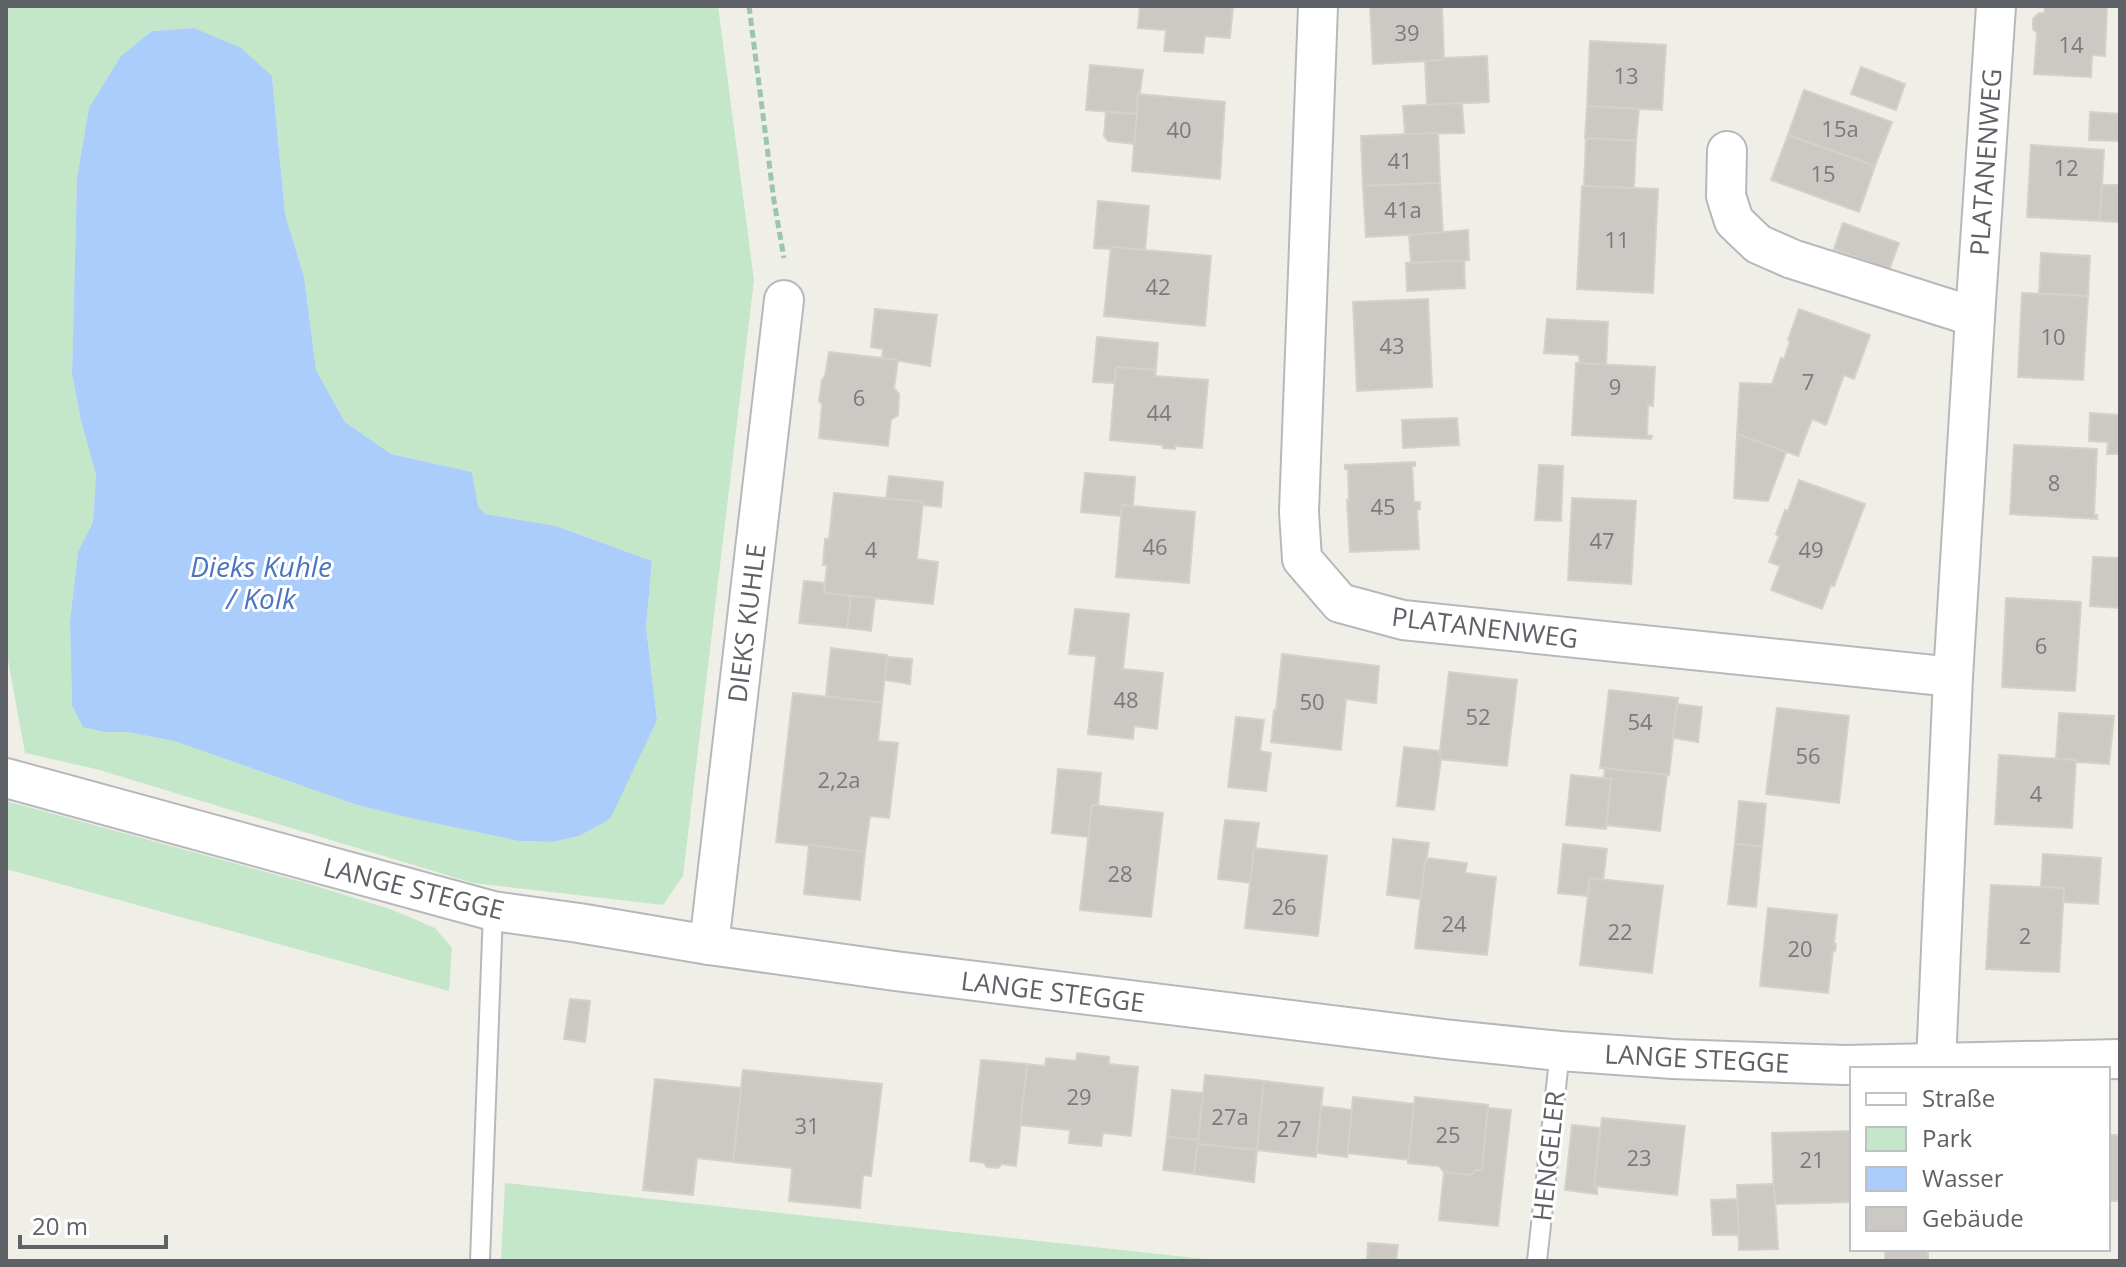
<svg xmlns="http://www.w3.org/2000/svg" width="2126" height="1267" font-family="'Open Sans',sans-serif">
<rect width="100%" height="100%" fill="#f0efe7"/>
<g fill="#c4e6c9" fill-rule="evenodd">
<path d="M 6,6 L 718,6 L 754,280 L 683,876 L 663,905 L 473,883 L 96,769 L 25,753 L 6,649 ZM 194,28 L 272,76 L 285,214 L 304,277 L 316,370 L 345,422 L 391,454 L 472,472 L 478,506 L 485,514 L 556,526 L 652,561 L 646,627 L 657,720 L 579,836 L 553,842 L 519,841 L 357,805 L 174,741 L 127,732 L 105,732 L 72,705 L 70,621 L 78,552 L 93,522 L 96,473 L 81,421 L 72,374 L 77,178 L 89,109 L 121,56 L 152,31 Z"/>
<polygon points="6,801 306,883 390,909 435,928 452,948 449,991 6,869"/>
<polygon points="505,1183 1223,1261 501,1261"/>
</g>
<polygon fill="#aacdfc" points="194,28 241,48 272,76 285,214 304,277 316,370 345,422 391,454 472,472 478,506 485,514 556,526 652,561 646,627 657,720 610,819 579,836 553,842 519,841 416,819 357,805 174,741 127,732 105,732 83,727 72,705 70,621 78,552 93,522 96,474 81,421 72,374 77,178 89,108 121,56 152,31"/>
<g fill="#ccc9c4" stroke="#d4d2c5" stroke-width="2">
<polygon points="1140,6 1233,6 1230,38 1205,36 1203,53 1164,51 1166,30 1138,28"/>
<polygon points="1370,6 1442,6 1444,60 1373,64"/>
<polygon points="2045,6 2107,6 2105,56 2092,55 2091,77 2034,74 2037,33 2033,29 2033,19 2039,13 2044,13"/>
<polygon points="1590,41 1666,45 1662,110 1587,106"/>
<polygon points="1487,56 1489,102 1427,105 1425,61 1444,60 1444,58"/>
<polygon points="1090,65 1143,70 1137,114 1086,110"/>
<polygon points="1861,67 1905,84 1896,110 1851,94"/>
<polygon points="1804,90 1892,122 1875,166 1788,135"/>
<polygon points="1138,94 1225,102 1220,179 1132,171"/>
<polygon points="1462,103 1464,133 1405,134 1403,106"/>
<polygon points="1587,106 1639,109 1636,141 1585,138"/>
<polygon points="1106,112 1137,114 1134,144 1108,141 1104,136"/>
<polygon points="2090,112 2120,114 2120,141 2089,140"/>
<polygon points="1438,133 1440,183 1363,186 1361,136"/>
<polygon points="1788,135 1875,166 1859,212 1771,180"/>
<polygon points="1586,138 1636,141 1634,188 1584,186"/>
<polygon points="2031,145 2104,150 2100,221 2027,217"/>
<polygon points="1440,183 1443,233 1366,237 1363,186"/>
<polygon points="2102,185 2120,185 2120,222 2100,221"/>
<polygon points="1582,186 1658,189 1653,293 1577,289"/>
<polygon points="1098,201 1149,206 1145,250 1111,247 1110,249 1094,248"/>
<polygon points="1843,223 1899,243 1889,270 1834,249"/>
<polygon points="1468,230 1469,260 1411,263 1409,235"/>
<polygon points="1111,247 1211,256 1205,326 1104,316"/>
<polygon points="2041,253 2090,256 2088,296 2039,293"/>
<polygon points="1464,261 1465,288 1407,291 1406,263"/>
<polygon points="2022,293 2088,296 2083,380 2018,377"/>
<polygon points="1428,299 1432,387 1357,391 1353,302"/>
<polygon points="875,309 937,315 930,366 882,358 883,349 871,347"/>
<polygon points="1799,309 1870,335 1854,379 1844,375 1826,425 1812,419 1798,456 1737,434 1740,383 1772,384 1781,358 1784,359 1790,341 1788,340"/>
<polygon points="1547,319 1608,322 1606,365 1580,363 1579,355 1544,353"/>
<polygon points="1097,337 1158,343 1156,370 1116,367 1115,383 1093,382"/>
<polygon points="829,352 898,360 894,388 899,394 898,415 891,420 888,446 819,438 822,405 819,401 822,380 825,376"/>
<polygon points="1576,363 1655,367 1653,406 1648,405 1647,435 1652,436 1651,439 1572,435"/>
<polygon points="1116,367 1156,370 1155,376 1208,380 1202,448 1175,446 1175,449 1163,448 1163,445 1110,440"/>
<polygon points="2090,413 2120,415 2120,454 2107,454 2108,442 2089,441"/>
<polygon points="1457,418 1459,445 1403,448 1402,420"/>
<polygon points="1737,434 1786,452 1768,501 1734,498"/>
<polygon points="2014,445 2097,449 2094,515 2097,515 2097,519 2010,514"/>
<polygon points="1415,462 1415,466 1412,466 1414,502 1420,502 1420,509 1417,510 1419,549 1350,552 1347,500 1349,500 1348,469 1345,469 1345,465"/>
<polygon points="1539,465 1563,466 1561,521 1535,520"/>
<polygon points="1085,473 1135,477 1133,506 1122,505 1121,516 1081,512"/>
<polygon points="889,476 943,482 941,507 923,505 923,502 886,499"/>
<polygon points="1799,480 1865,504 1834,586 1831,585 1822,609 1771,590 1780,566 1769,562 1779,536 1776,534 1785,510 1788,511"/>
<polygon points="834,493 923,502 917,559 938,562 933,604 824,593 827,565 823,565 825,539 829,539"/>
<polygon points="1572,498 1636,501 1631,584 1568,580"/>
<polygon points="1122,505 1195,512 1189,583 1116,577"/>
<polygon points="2093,557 2120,558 2120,608 2090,606"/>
<polygon points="804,581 825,583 824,593 851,596 847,628 799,623"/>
<polygon points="851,596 875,598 871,631 847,628"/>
<polygon points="2006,598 2081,602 2075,691 2002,687"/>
<polygon points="1075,609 1129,614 1123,669 1163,673 1157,729 1134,726 1133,739 1088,734 1096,656 1069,654"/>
<polygon points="831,648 887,655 882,703 826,696"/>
<polygon points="1282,654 1379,666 1376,703 1346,699 1341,750 1271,742 1274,710 1276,710"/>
<polygon points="888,657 912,659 910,684 885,680"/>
<polygon points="1449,672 1517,680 1507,766 1439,759"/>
<polygon points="1609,690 1678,698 1669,775 1600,768"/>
<polygon points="793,693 882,703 878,741 898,743 889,818 870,816 865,852 776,842"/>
<polygon points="1677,704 1702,707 1698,742 1673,738"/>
<polygon points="1777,708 1849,716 1839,803 1766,794"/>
<polygon points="2059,713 2114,716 2109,764 2076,762 2076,760 2056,759"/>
<polygon points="1236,717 1264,720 1260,751 1271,753 1266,791 1228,787"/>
<polygon points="1404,747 1439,751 1441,759 1434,810 1397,806"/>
<polygon points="1999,755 2076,760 2072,828 1995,824"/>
<polygon points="1605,768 1667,775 1660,831 1606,825 1611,779 1604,778"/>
<polygon points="1058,769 1101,773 1098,806 1092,805 1089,837 1052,833"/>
<polygon points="1571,775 1611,779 1606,829 1566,825"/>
<polygon points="1739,801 1766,804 1762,847 1735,844"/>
<polygon points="1092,805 1163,813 1151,917 1080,910"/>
<polygon points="1225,820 1259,823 1250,883 1218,879"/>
<polygon points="1393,839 1429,843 1420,899 1387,895"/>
<polygon points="1563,844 1607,849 1603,880 1590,878 1587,896 1558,893"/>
<polygon points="1735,844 1762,847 1756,907 1728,904"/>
<polygon points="809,845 865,852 860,900 804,894"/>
<polygon points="1254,848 1327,856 1318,936 1245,928"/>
<polygon points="2043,854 2101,858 2098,904 2063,902 2064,888 2041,887"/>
<polygon points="1427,858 1467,863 1465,873 1496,877 1487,955 1415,948 1425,862 1427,862"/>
<polygon points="1590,878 1663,886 1652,973 1580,965"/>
<polygon points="1991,885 2064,888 2059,972 1986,969"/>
<polygon points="1768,908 1837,915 1834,944 1836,944 1835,951 1833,951 1828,993 1760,986"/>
<polygon points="570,999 590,1001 585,1042 564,1039"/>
<polygon points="1077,1053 1109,1057 1109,1064 1138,1067 1131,1136 1103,1133 1101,1146 1069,1143 1070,1130 1020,1125 1027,1064 1045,1066 1046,1058 1076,1061"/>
<polygon points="981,1060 1027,1064 1016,1166 1002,1164 998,1168 987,1167 984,1163 970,1161"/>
<polygon points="743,1070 882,1084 871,1176 863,1175 860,1208 789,1201 792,1168 733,1162"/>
<polygon points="1205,1075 1264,1081 1257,1150 1198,1144"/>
<polygon points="655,1079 741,1088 733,1162 697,1158 693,1195 643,1190"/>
<polygon points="1264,1081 1323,1088 1316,1157 1257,1150"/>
<polygon points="1172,1090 1203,1093 1198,1140 1167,1137"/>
<polygon points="1353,1097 1414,1104 1409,1160 1347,1153"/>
<polygon points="1415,1097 1488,1105 1482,1170 1476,1170 1471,1175 1444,1172 1439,1166 1408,1163"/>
<polygon points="1321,1106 1352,1110 1347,1157 1317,1153"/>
<polygon points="1488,1108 1511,1110 1498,1226 1439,1220 1444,1172 1471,1175 1476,1170 1482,1170"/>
<polygon points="1602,1118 1685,1126 1677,1195 1594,1186"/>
<polygon points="1572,1125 1600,1128 1594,1186 1597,1187 1597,1194 1565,1190"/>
<polygon points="1852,1131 1852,1202 1774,1204 1772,1133"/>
<rect x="2108" y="1135" width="12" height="66"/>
<polygon points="1167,1137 1198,1140 1194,1174 1163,1170"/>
<polygon points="1198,1144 1257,1150 1254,1182 1194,1174"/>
<polygon points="1774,1184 1778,1249 1739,1250 1737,1185"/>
<polygon points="1737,1199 1739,1235 1713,1235 1711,1200"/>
<polygon points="1368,1243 1398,1245 1396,1261 1367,1261"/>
<rect x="1885" y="1249" width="43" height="12"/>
</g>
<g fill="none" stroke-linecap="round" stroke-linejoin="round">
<g stroke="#b7b8bd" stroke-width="22">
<g id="lane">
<polyline points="480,1261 493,911"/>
<polyline points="1537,1261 1560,1051"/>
</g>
</g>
<g stroke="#b7b8bd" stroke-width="42">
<g id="street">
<polyline points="1318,6 1299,512 1302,559 1340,603 1403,620 1953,677"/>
<polyline points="1727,151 1726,196 1734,221 1758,244 1792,259 1975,317"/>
<polyline points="6,778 493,911 579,923 709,945 895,971 1444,1039 1560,1051 1673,1059 1845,1065 2120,1059"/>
<polyline points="709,945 784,300"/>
<polyline points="1936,1063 1953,677 1975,317 1996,6"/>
</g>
</g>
<polyline stroke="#9cc5ad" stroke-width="5" stroke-dasharray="8 4" stroke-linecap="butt" points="749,6 774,201 784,258"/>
<use href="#lane" stroke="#fff" stroke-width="18"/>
<use href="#street" stroke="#fff" stroke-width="38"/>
</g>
<g text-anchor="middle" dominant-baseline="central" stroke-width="6" stroke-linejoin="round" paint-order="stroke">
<g font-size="22" fill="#7a7b7e">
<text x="1407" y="32">39</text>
<text x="2071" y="44">14</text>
<text x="1626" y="75">13</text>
<text x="1840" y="128">15a</text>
<text x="1179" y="129">40</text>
<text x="1400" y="160">41</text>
<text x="2066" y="167">12</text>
<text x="1823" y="173">15</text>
<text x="1403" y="209">41a</text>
<text x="1617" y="239">11</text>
<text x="1158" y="286">42</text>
<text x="2053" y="336">10</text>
<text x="1392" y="345">43</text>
<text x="1808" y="381">7</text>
<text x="1615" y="386">9</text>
<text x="859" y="397">6</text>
<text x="1159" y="412">44</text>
<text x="2054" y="482">8</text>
<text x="1383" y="506">45</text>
<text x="1602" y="540">47</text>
<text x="1155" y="546">46</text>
<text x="871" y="549">4</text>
<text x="1811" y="549">49</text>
<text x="2041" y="645">6</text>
<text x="1126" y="699">48</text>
<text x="1312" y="701">50</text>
<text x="1478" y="716">52</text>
<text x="1640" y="721">54</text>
<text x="1808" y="755">56</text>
<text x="839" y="779">2,2a</text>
<text x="2036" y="793">4</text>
<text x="1120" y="873">28</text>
<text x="1284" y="906">26</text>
<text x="1454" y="923">24</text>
<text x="1620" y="931">22</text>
<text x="2025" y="935">2</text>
<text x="1800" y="948">20</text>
<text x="1079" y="1096">29</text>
<text x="1230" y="1116">27a</text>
<text x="807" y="1125">31</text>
<text x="1289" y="1128">27</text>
<text x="1448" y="1134">25</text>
<text x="1639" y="1157">23</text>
<text x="1812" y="1159">21</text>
</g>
<g font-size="26" fill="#5e6166" stroke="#fff">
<text transform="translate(1985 162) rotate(-86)">PLATANENWEG</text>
<text transform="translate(746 623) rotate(-83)">DIEKS KUHLE</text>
<text transform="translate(1485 627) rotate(7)">PLATANENWEG</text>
<text transform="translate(414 888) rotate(14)">LANGE STEGGE</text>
<text transform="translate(1053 991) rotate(7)">LANGE STEGGE</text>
<text transform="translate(1697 1058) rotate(3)">LANGE STEGGE</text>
<text transform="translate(1548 1156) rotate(-84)">HENGELER</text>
</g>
<g font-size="28" font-style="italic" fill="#4c75c1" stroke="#fff">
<text x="261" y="566">Dieks Kuhle<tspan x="261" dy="32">/ Kolk</tspan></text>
</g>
</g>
<rect width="2126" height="1267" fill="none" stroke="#5e6166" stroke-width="16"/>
<rect x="1850" y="1067" width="260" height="184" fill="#ffffff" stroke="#bfc0c2" stroke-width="2"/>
<rect x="1866" y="1093" width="40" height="12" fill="#ffffff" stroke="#bfc0c2" stroke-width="2"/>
<text x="1922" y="1107" font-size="24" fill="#5e6166">Straße</text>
<rect x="1866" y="1127" width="40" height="24" fill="#c4e6c9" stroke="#bfc0c2" stroke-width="2"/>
<text x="1922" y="1147" font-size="24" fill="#5e6166">Park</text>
<rect x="1866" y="1167" width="40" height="24" fill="#aacdfc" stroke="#bfc0c2" stroke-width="2"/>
<text x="1922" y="1187" font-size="24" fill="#5e6166">Wasser</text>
<rect x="1866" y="1207" width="40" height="24" fill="#ccc9c4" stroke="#bfc0c2" stroke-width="2"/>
<text x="1922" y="1227" font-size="24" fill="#5e6166">Gebäude</text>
<path d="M20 1235v12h146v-12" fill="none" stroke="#5e6166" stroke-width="4"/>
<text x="32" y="1235" font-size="24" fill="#5e6166" stroke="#ffffff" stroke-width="6" paint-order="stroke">20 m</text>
</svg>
